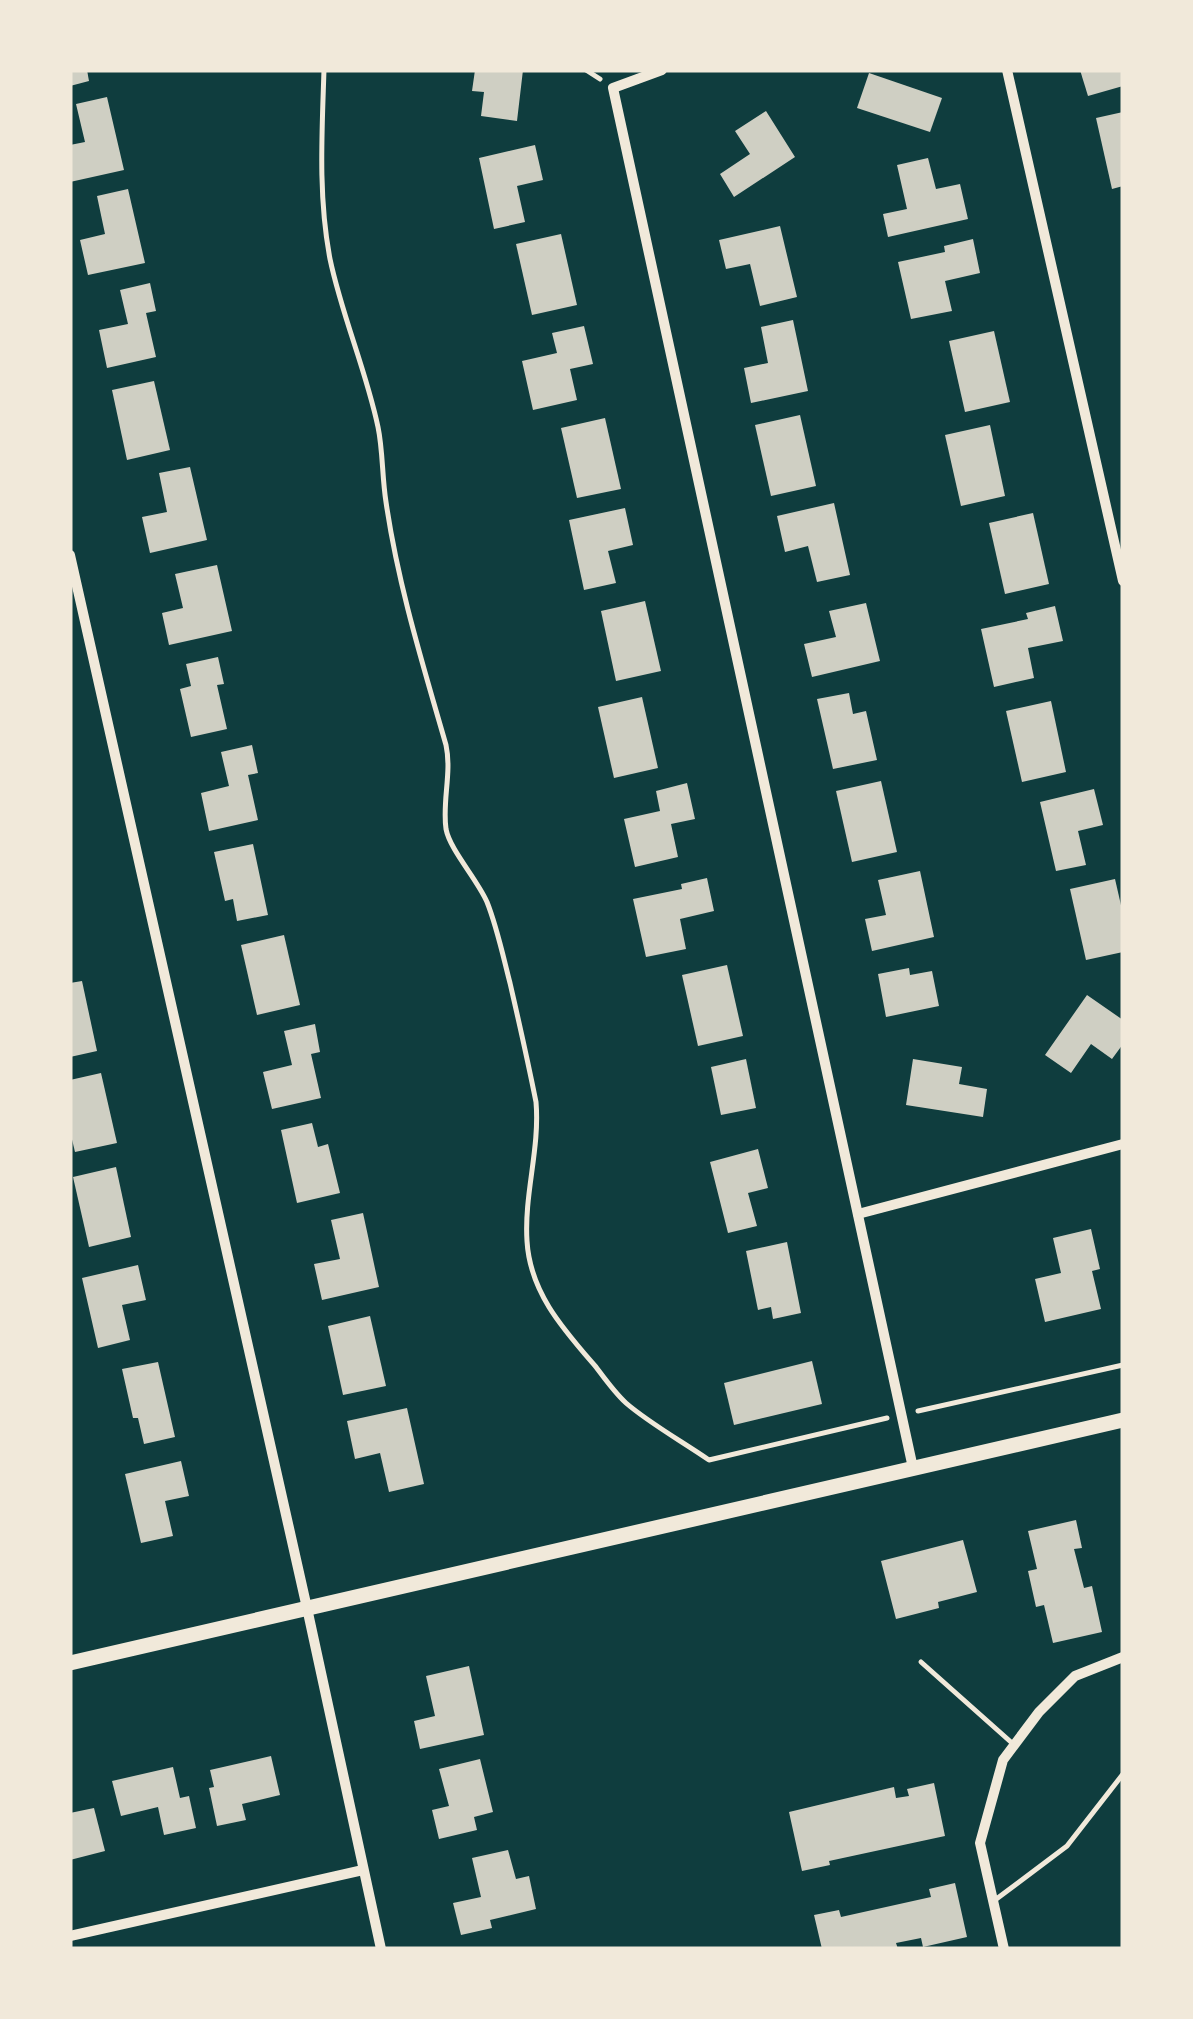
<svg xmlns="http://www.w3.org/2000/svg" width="1193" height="2019" font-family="'IBM Plex Serif',serif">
<rect width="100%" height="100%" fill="#0f3d3e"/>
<g fill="#cfcfc3">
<polygon points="70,70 87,70 89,81 70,86"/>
<polygon points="475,70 523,70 517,121 481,116 484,92 472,91"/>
<polygon points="1080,70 1123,70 1123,86 1088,96"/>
<polygon points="869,73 942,98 930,132 857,108"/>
<polygon points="107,97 124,170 70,182 70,145 85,142 76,104"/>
<polygon points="766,111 795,157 734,197 720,174 750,154 735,131"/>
<polygon points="1123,112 1123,186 1112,189 1096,118"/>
<polygon points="535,145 543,180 517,186 525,222 494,229 479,158"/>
<polygon points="928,158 936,189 960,184 968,219 888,237 883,214 907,209 897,165"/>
<polygon points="128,189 145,263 88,275 80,240 105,234 97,196"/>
<polygon points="780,226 797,297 760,306 750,264 726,269 719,240"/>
<polygon points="561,234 577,305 532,315 516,244"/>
<polygon points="973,239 980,273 945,281 952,311 911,319 898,262 945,252 944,246"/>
<polygon points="150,283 156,311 146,313 156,357 107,368 99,330 128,324 120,290"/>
<polygon points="793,320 808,391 751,403 744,368 768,363 761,327"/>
<polygon points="584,326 593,364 570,369 577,400 533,410 522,361 557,353 552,333"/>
<polygon points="994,331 1010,402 965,412 949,341"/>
<polygon points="154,381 170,450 127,460 112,390"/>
<polygon points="800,415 816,486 771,496 755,425"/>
<polygon points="605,418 621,489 577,498 561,428"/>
<polygon points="990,425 1005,496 961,506 945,435"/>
<polygon points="190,467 207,540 150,553 142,517 167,512 159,473"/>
<polygon points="834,503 850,575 817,582 808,546 785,552 777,516"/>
<polygon points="625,508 633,545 608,551 616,583 584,590 569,520"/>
<polygon points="1033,513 1049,584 1005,594 989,523"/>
<polygon points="217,565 232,631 169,645 162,613 183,608 175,574"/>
<polygon points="645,601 661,671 616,681 601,611"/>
<polygon points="866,603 880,661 812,677 804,644 836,637 829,611"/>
<polygon points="1055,606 1063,641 1028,648 1034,678 994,687 981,629 1028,619 1026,613"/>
<polygon points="218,657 224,684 217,685 227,729 191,737 180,689 191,686 186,664"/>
<polygon points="849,693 853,714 866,711 877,760 833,769 817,699"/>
<polygon points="642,697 658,768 614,778 598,707"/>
<polygon points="1051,701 1066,772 1022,782 1006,711"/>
<polygon points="252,745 258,773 248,775 258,820 209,831 201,793 229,786 221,752"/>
<polygon points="881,781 897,852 852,862 836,791"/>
<polygon points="687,783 695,819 671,824 678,857 635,867 624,819 660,811 656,791"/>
<polygon points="1094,789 1103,825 1078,831 1086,865 1056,871 1040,802"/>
<polygon points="253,844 268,915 237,921 233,899 225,901 214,852"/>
<polygon points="920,871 934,937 872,951 865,919 886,915 878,880"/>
<polygon points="707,878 714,911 680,919 686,949 646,957 633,899 682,889 681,884"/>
<polygon points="1115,879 1123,914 1123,952 1086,960 1070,889"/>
<polygon points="284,935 300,1005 257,1015 241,945"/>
<polygon points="727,965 743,1036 698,1046 682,975"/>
<polygon points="909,968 910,975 932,971 939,1006 886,1017 878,974"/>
<polygon points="82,981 97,1051 70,1057 70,983"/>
<polygon points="1087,995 1123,1020 1123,1044 1112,1059 1091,1044 1071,1073 1045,1055"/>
<polygon points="315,1024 320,1052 311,1054 321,1098 272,1109 263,1072 292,1065 284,1031"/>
<polygon points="746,1059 756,1108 721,1115 711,1067"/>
<polygon points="913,1059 962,1067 959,1084 987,1089 983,1117 906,1105"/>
<polygon points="101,1073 117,1143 75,1152 70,1131 70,1080"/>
<polygon points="312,1123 318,1147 328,1144 340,1193 297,1203 281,1130"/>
<polygon points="758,1149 768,1188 748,1193 757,1226 728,1233 710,1162"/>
<polygon points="116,1167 131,1237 89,1247 73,1177"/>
<polygon points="363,1213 379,1287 322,1300 314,1264 340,1259 331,1220"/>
<polygon points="1091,1229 1100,1269 1092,1271 1101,1309 1045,1322 1035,1279 1061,1273 1053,1238"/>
<polygon points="787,1242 801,1313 773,1319 771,1307 758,1310 746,1251"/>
<polygon points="138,1265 146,1300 122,1305 130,1340 98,1348 82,1278"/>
<polygon points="370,1316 386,1386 343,1395 328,1326"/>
<polygon points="812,1361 822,1404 734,1425 724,1383"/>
<polygon points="158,1362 175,1437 144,1444 138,1418 133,1418 122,1369"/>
<polygon points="407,1408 424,1484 389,1492 380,1453 355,1459 347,1421"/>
<polygon points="181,1461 189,1496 165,1501 173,1536 141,1543 125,1474"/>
<polygon points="1076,1520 1082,1548 1074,1549 1084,1588 1092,1586 1102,1632 1053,1643 1044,1605 1036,1607 1028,1571 1037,1569 1028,1531"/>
<polygon points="963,1540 977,1592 938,1602 939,1608 896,1619 881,1561"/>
<polygon points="469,1666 484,1735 420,1749 414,1721 435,1716 426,1676"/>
<polygon points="271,1756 280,1795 242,1804 246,1820 217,1826 209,1788 214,1787 210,1770"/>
<polygon points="480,1759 493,1812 474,1817 477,1830 439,1839 432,1810 449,1806 439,1769"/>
<polygon points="173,1767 180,1798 189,1796 196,1828 164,1835 158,1807 121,1816 112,1781"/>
<polygon points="934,1783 945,1836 829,1861 830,1865 802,1871 789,1812 894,1787 896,1798 909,1796 907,1789"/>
<polygon points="94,1808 105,1851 70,1860 70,1813"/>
<polygon points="508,1850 516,1879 529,1876 536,1909 490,1920 492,1928 461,1935 453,1903 481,1897 472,1858"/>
<polygon points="955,1883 967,1937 923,1947 921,1938 896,1943 898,1949 822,1949 814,1915 839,1910 841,1917 931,1897 929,1889"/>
</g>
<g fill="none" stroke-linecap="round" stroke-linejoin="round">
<g stroke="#f1e9da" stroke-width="5">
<path d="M 324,70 C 322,133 318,196 330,259 C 342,316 366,370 378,427 C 383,451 382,477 386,502 C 398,585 423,665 446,745 C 452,773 442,801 446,829 C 450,850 477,879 487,902 C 497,927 503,956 510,983 C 519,1022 528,1062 536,1102 C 540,1149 524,1194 527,1241 C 530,1293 564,1330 596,1367 C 605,1379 615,1393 626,1403 C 649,1423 683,1442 709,1460 L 887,1418"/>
<polyline points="586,70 600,79"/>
<polyline points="918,1411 1123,1365"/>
</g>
<g stroke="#f1e9da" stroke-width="5">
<polyline points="921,1662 1012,1743"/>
<polyline points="995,1900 1067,1846 1123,1774"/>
</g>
<g stroke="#f1e9da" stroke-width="10">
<polyline points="662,70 613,88 913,1468"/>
<polyline points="1007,70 1123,581"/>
<polyline points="70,555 307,1608 381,1949"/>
<polyline points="858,1214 1123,1144"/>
<polyline points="70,1936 363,1870"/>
<polyline points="1004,1949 980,1843 1003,1760 1039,1712 1075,1676 1123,1657"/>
</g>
<polyline stroke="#f1e9da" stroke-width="15" points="70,1663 1123,1420"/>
</g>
<rect width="1193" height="2019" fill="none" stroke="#f1e9da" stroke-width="145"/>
</svg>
